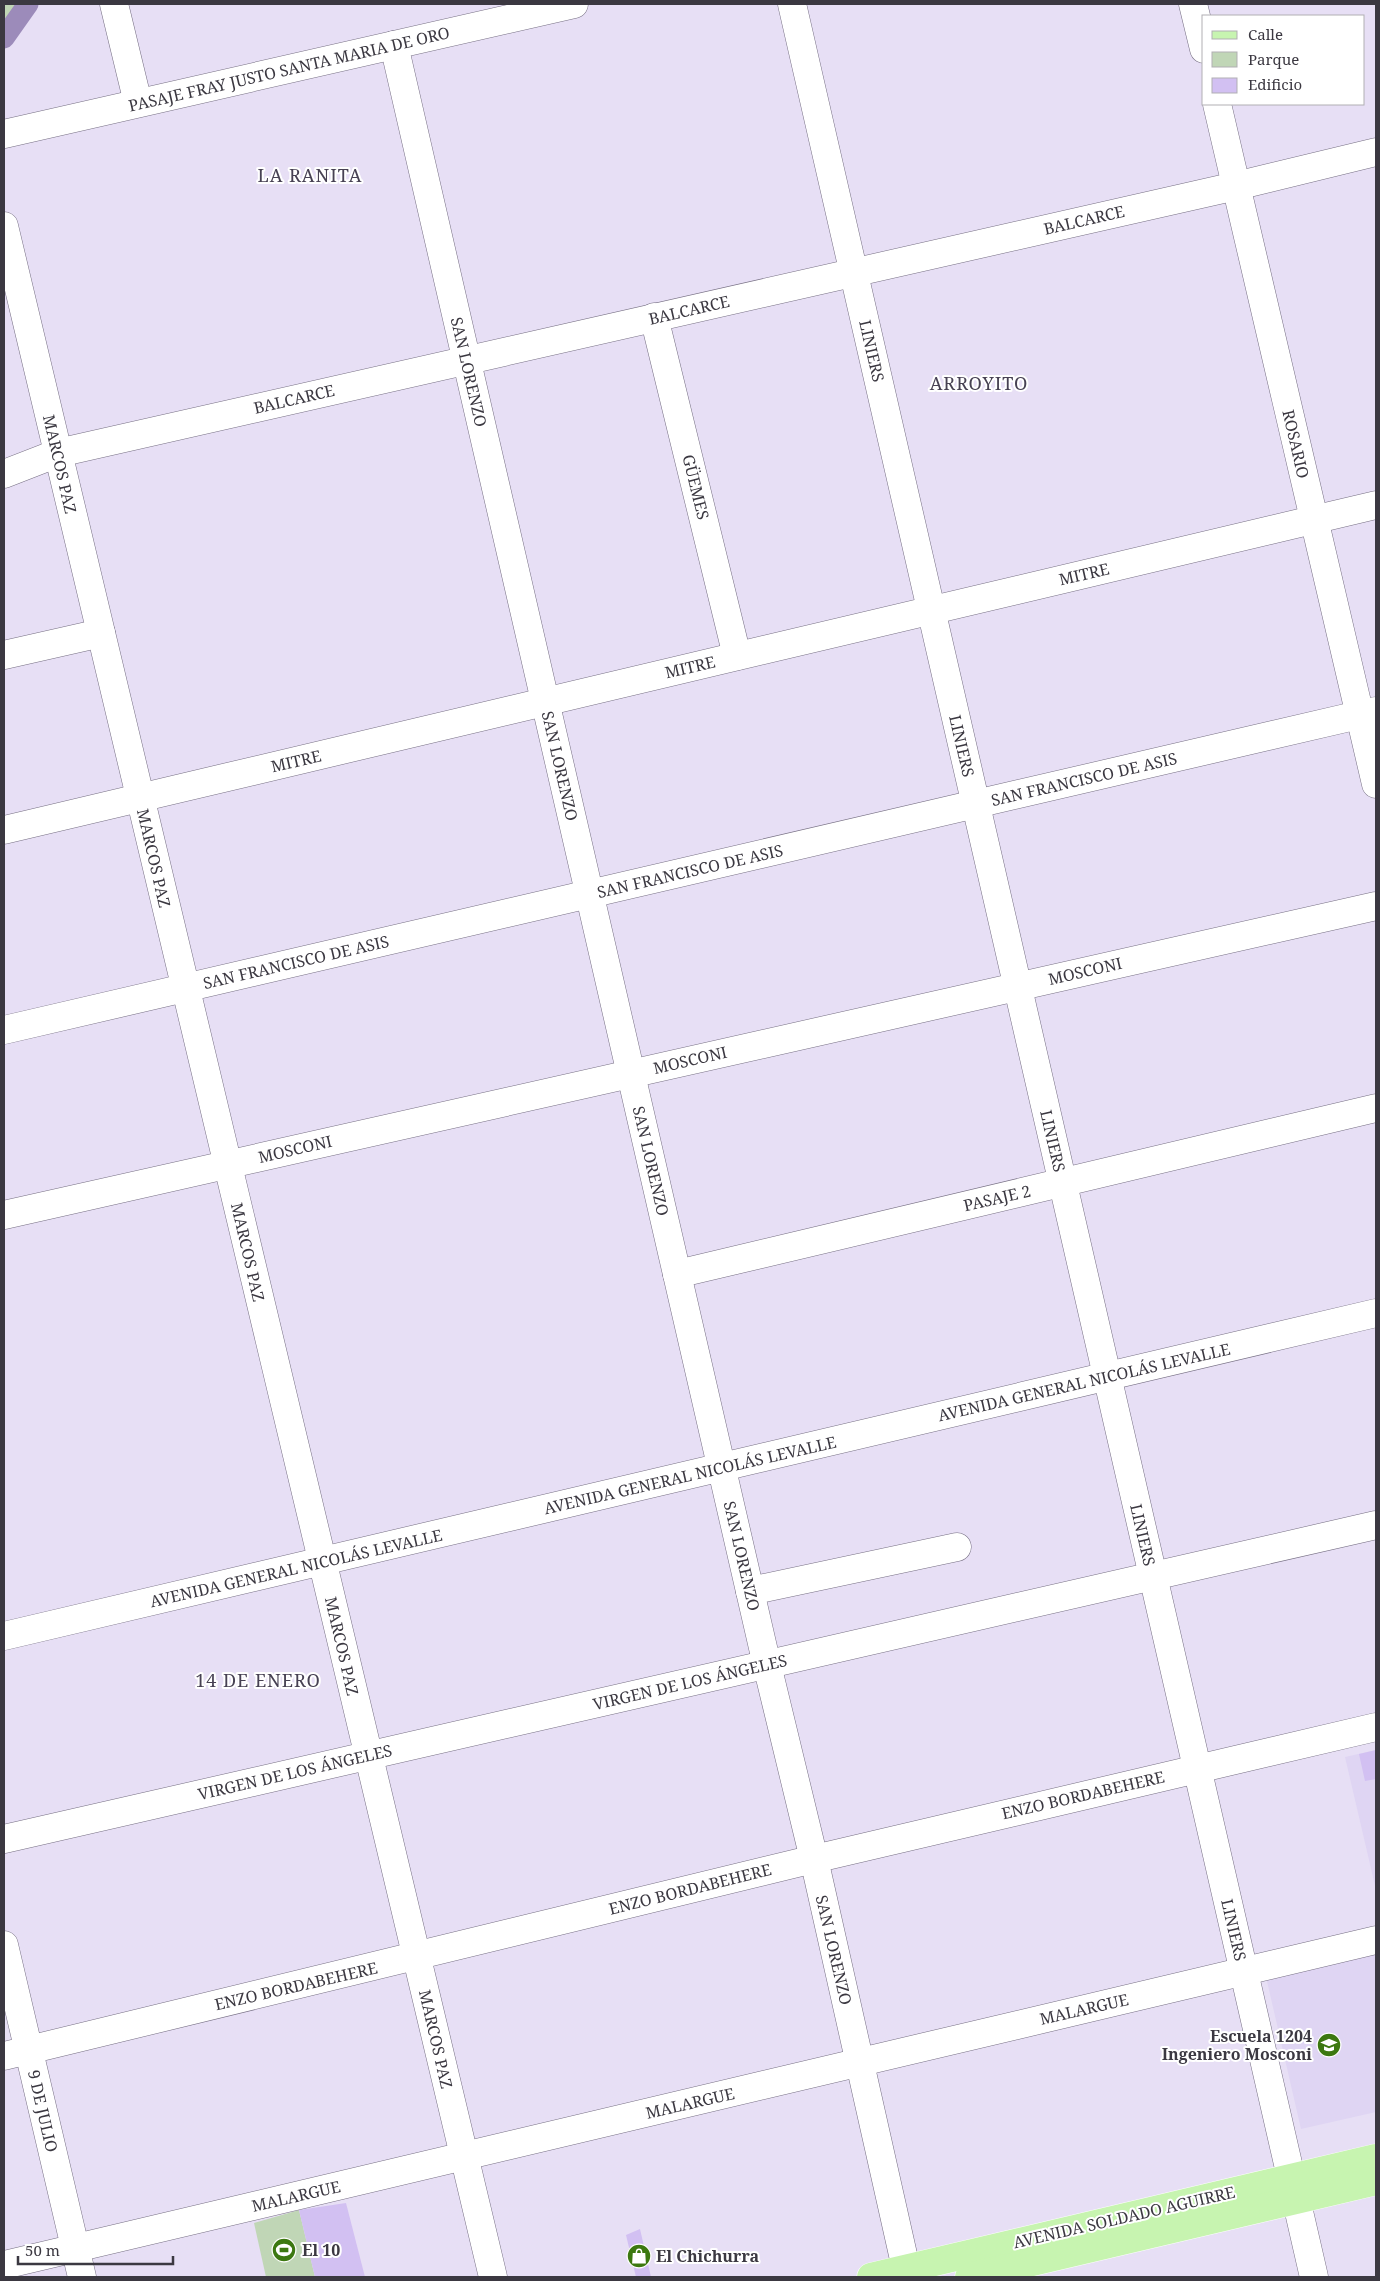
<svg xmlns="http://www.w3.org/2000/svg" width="1380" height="2281" font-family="'Noto Serif',serif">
<rect width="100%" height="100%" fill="#e7dff5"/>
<g fill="#dfd5f3">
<polygon points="1376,1750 1376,1890 1345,1757"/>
<polygon points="1376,1949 1376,2112 1301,2129 1266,1977"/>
</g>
<g fill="#c0d6b6">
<polygon points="4,4 33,4 4,41"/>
<polygon points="299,2210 315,2277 266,2277 254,2223"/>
</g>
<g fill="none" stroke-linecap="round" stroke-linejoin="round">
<polyline stroke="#9c8bba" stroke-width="21" points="4,38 28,4"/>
</g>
<g fill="#d2c0f2">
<polygon points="1376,1750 1376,1779 1365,1781 1359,1754"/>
<polygon points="346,2203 365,2277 315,2277 299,2210"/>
<polygon points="640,2229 651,2277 636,2277 626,2235"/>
</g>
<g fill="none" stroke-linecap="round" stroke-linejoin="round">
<g stroke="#766f83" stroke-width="29">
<g id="minor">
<polyline points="114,4 138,103"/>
<polyline points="792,4 1314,2277"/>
<polyline points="1193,4 1204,49"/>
<polyline points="394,45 767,1665 814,1859 908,2277"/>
<polyline points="1217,104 1376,784"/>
<polyline points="4,134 574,4"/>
<polyline points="4,226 493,2277"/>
<polyline points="654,317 737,656"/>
<polyline points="4,474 58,453 1236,186 1376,152"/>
<polyline points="4,655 101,633"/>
<polyline points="4,830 1376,505"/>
<polyline points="4,1030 1376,711"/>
<polyline points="4,1215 1376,906"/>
<polyline points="677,1274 1376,1108"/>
<polyline points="750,1591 957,1547"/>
<polyline points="4,1636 1376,1313"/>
<polyline points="4,1839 1376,1525"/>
<polyline points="4,1945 82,2277"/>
<polyline points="4,2056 814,1859 1376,1727"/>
<polyline points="4,2265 1376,1940"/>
</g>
</g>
<g stroke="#fff" stroke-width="29">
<g id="major">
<polyline points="871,2277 1376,2158"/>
<polyline points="969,2277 1376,2181"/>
</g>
</g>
<use href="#minor" stroke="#fff" stroke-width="28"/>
<use href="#major" stroke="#c7f4b0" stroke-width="28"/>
</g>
<defs>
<g id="school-disc" transform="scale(1.25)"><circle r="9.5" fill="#3c7810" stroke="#fff"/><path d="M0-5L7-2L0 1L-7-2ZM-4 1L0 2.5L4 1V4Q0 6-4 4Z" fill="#fff"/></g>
<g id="stadium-disc" transform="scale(1.25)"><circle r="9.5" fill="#3c7810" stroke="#fff"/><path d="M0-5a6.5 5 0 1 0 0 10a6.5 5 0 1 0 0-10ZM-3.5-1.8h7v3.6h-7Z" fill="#fff"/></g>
<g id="shop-disc" transform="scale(1.25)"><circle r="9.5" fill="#3c7810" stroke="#fff"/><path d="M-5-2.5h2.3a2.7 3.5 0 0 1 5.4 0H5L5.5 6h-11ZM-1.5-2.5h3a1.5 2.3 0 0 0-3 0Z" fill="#fff"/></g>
</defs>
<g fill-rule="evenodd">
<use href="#school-disc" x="1329" y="2045"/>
<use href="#stadium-disc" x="284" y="2250"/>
<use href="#shop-disc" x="639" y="2256"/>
</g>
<g text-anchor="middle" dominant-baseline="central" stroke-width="4" stroke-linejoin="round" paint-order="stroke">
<g font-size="16" fill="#3b3841" stroke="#fff">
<text transform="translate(289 69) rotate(-13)">PASAJE FRAY JUSTO SANTA MARIA DE ORO</text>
<text transform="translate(1084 220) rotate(-13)">BALCARCE</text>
<text transform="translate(689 310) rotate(-13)">BALCARCE</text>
<text transform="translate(872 351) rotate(77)">LINIERS</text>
<text transform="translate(469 372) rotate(77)">SAN LORENZO</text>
<text transform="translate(294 399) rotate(-13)">BALCARCE</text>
<text transform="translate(1296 444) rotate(77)">ROSARIO</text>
<text transform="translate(60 464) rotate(77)">MARCOS PAZ</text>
<text transform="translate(696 487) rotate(76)">GÜEMES</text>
<text transform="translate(1084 574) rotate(-13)">MITRE</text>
<text transform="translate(690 667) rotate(-13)">MITRE</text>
<text transform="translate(962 746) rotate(77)">LINIERS</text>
<text transform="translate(296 761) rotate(-13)">MITRE</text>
<text transform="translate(560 766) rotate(77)">SAN LORENZO</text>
<text transform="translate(1084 779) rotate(-13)">SAN FRANCISCO DE ASIS</text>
<text transform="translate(154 858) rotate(77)">MARCOS PAZ</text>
<text transform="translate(690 871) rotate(-13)">SAN FRANCISCO DE ASIS</text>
<text transform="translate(296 962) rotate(-13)">SAN FRANCISCO DE ASIS</text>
<text transform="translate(1085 971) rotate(-13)">MOSCONI</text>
<text transform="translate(690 1060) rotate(-13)">MOSCONI</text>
<text transform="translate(1053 1141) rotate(77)">LINIERS</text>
<text transform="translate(295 1149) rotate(-13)">MOSCONI</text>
<text transform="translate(651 1161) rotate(77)">SAN LORENZO</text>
<text transform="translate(997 1198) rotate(-13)">PASAJE 2</text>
<text transform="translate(248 1252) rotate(77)">MARCOS PAZ</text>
<text transform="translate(1084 1382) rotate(-13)">AVENIDA GENERAL NICOLÁS LEVALLE</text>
<text transform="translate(690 1475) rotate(-13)">AVENIDA GENERAL NICOLÁS LEVALLE</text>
<text transform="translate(1143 1535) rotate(77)">LINIERS</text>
<text transform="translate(742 1556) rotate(77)">SAN LORENZO</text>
<text transform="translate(296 1568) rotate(-13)">AVENIDA GENERAL NICOLÁS LEVALLE</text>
<text transform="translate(342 1646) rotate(77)">MARCOS PAZ</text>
<text transform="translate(690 1682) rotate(-13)">VIRGEN DE LOS ÁNGELES</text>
<text transform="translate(295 1772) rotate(-13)">VIRGEN DE LOS ÁNGELES</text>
<text transform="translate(1083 1795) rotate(-13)">ENZO BORDABEHERE</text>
<text transform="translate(690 1889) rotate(-14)">ENZO BORDABEHERE</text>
<text transform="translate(1234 1930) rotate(77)">LINIERS</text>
<text transform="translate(834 1950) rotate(77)">SAN LORENZO</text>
<text transform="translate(296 1986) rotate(-13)">ENZO BORDABEHERE</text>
<text transform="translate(1084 2009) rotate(-13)">MALARGUE</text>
<text transform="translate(436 2039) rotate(77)">MARCOS PAZ</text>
<text transform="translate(690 2103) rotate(-13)">MALARGUE</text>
<text transform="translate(43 2111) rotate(77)">9 DE JULIO</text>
<text transform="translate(296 2196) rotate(-13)">MALARGUE</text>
<text transform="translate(1124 2217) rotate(-13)">AVENIDA SOLDADO AGUIRRE</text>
</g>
<g font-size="16" font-weight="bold" fill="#3b3841" stroke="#fff" text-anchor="start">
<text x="1312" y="2036" text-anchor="end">Escuela 1204<tspan x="1312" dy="18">Ingeniero Mosconi</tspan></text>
<text x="302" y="2250">El 10</text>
<text x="656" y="2256">El Chichurra</text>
</g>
<g font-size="18" letter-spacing="1" fill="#474153" stroke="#fff">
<text x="310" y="175">LA RANITA</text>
<text x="979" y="383">ARROYITO</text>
<text x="258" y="1680">14 DE ENERO</text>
</g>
</g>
<rect width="1380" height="2281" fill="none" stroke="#3b3841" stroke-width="10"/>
<rect x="1202" y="15" width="162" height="90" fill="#ffffff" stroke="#b1afb3"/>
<rect x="1212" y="31" width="25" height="8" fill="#c7f4b0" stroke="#b1afb3"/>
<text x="1248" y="40" font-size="15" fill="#3b3841">Calle</text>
<rect x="1212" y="52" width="25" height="15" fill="#c0d6b6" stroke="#b1afb3"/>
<text x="1248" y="65" font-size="15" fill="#3b3841">Parque</text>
<rect x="1212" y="78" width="25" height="15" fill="#d2c0f2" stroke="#b1afb3"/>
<text x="1248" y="90" font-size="15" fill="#3b3841">Edificio</text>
<path d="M18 2256v8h155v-8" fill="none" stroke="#3b3841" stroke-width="2.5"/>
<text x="25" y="2256" font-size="15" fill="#3b3841" stroke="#ffffff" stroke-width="4" paint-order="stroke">50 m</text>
</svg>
